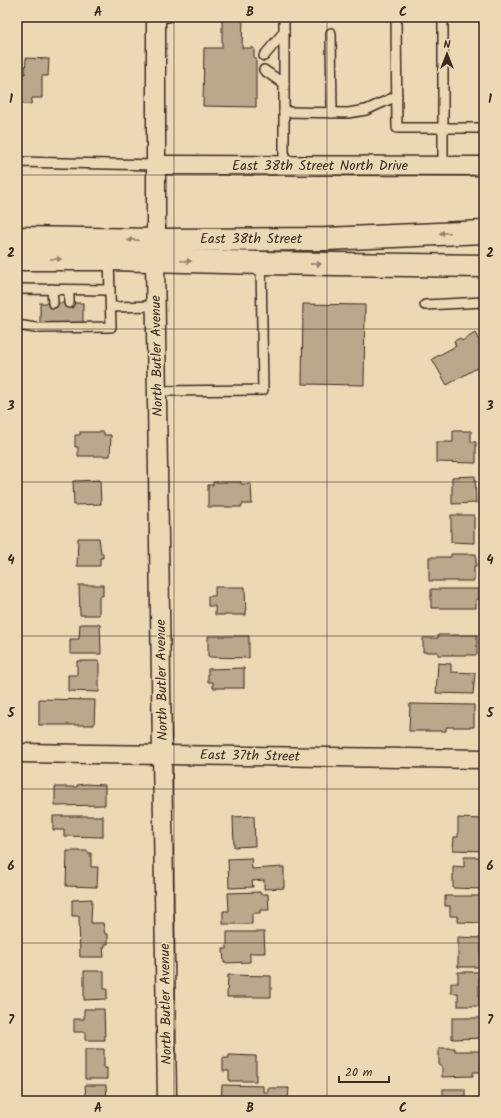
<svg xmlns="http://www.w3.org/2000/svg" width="501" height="1118" font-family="Kalam,sans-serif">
<rect width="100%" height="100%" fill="#ebd9b6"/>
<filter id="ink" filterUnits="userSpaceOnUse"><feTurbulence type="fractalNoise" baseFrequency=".025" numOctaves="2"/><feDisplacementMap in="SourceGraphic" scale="8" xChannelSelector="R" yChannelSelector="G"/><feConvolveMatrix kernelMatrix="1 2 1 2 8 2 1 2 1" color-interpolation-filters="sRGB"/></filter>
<g filter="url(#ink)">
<g fill="#baa88c" stroke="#3b2a1e">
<polygon points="222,18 243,18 242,48 254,48 254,58 256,58 256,107 203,106 204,48 222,48"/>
<polygon points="26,58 49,59 48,76 42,76 42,98 32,98 31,104 21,104 21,97 17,97 17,74 25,74"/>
<rect x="40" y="303" width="43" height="22"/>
<polygon points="303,304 365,305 364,385 302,384"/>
<polygon points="475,333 484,349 484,364 447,385 432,359 456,346 454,341 460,338 462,341"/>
<polygon points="453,431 471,431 471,442 476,442 476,463 436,462 436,442 453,442"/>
<polygon points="80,432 104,432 104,435 111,435 110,456 78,456 78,447 75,447 75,435 80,435"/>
<polygon points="475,476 476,503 452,504 452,477"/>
<polygon points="100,480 101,504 74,505 73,481"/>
<polygon points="213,482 241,482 241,484 251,484 252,504 242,504 242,507 208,507 208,485 213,485"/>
<polygon points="451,515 474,515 474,543 451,542"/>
<polygon points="78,538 99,538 101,553 103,553 103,558 100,558 100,566 77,566"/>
<polygon points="451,554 476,554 476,566 474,566 474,581 429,581 429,557 451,557"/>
<polygon points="79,585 103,585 103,596 99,596 99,615 80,615"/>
<polygon points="215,587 245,587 246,615 215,615 215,606 208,606 208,596 215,596"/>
<polygon points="431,589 479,589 479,599 476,599 476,608 431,608"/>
<polygon points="80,624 100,624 101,654 70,654 70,639 79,639"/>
<polygon points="438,635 477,635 477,655 438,655 438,652 423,652 423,638 438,638"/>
<polygon points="208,636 249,636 249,658 208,657"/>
<polygon points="77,661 99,661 99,692 68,691 68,675 77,675"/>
<polygon points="438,663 451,664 451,672 475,673 473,694 436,693"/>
<polygon points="244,668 244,688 213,688 213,682 208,682 208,669"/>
<polygon points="39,699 95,700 94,725 39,725"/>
<polygon points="410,704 474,705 474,727 446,727 446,731 409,731"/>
<polygon points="85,784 105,785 105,805 55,806 55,787 77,787 77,785"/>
<polygon points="53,816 103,816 103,837 64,836 64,830 53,830"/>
<polygon points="254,816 255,846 234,847 233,817"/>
<polygon points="458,818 482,819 481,837 484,837 484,851 453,850 454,837 458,837"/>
<polygon points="67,851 88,851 88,853 91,853 91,867 98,867 97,887 66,886"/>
<polygon points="464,857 483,857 482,883 481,883 481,889 453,888 453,866 464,867"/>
<polygon points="251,858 252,869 284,867 284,888 264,889 264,880 252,881 253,887 229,888 228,859"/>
<polygon points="260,892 260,894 268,894 269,910 260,910 260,913 252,913 252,924 223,924 223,911 229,911 228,893"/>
<polygon points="445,896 482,896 482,923 458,922 458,916 450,916 450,906 445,906"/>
<polygon points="92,899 91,923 103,923 105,934 108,934 108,944 105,944 105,947 103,947 104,957 80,957 79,916 72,916 72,900"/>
<polygon points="227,932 264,932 265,953 250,953 250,962 224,963 223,949 227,949"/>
<polygon points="458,937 481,938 481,967 458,967"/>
<polygon points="84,971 104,971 104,989 107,989 107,999 84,1000"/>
<polygon points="458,972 479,972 479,1006 458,1006 458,993 451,993 451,983 458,983"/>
<polygon points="228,975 271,976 271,997 227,997"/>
<polygon points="84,1009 104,1009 105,1040 85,1040 85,1032 74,1032 74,1019 84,1019"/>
<polygon points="452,1018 484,1018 484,1038 452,1039"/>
<polygon points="439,1048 455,1048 455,1051 483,1051 483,1072 473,1072 473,1076 442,1077 442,1066 439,1066"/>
<polygon points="85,1049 104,1049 104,1068 107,1068 107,1079 85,1079"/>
<polygon points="229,1055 256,1056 256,1081 229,1081 229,1071 223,1071 223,1058 229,1058"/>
<polygon points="85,1085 106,1085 107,1101 86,1101"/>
<polygon points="222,1085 263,1086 263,1092 268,1092 268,1088 289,1088 288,1101 221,1101"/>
<rect x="443" y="1089" width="22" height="12"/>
</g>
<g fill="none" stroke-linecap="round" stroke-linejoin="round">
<g stroke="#3b2a1e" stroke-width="12">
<g id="lane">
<polyline points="396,17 397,128 484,128"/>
<polyline points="156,18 168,17"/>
<polyline points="331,33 332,113"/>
<polyline points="264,56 284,32"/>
<polyline points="264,70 284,84"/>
<polyline points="284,112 348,113 366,110 397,96"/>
<polyline points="17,162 156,165"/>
<polyline points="284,166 284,17"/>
<polyline points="443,166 443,17"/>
<polyline points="17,289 110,290"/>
<polyline points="52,289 53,303"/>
<polyline points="69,290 69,303"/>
<polyline points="425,305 484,302"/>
<polyline points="111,307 156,306"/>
<polyline points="17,325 36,328 111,327 109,259"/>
<polyline points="158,391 263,390 261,263"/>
</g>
</g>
<g stroke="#3b2a1e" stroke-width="21">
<g id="street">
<polyline points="156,17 156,240"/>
<polyline points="156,165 484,166"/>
<polyline points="155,260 167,1101"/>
<polyline points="17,753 484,759"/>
</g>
</g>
<g stroke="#3b2a1e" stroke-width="25">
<g id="primary">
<polyline points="17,238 156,240 326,239 484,232"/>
<polyline points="17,259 109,259 261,263 484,266"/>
</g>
</g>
<use href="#lane" stroke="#ebd9b6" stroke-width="9"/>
<use href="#street" stroke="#ebd9b6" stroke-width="18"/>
<use href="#primary" stroke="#ebd9b6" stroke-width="22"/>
</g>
<defs><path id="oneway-solid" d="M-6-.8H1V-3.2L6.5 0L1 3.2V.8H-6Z"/></defs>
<g fill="#93826a">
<use href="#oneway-solid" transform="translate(445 233) rotate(177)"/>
<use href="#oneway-solid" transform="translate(133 240) rotate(-179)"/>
<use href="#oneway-solid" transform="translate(56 259)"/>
<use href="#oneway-solid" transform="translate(186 261) rotate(2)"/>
<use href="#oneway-solid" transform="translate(316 264) rotate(1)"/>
</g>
</g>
<path fill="none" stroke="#3b2a1e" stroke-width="1" stroke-opacity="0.55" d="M 174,17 L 174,1101M 327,17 L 327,1101M 17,175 L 484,175M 17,329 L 484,329M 17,482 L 484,482M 17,636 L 484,636M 17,789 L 484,789M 17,943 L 484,943"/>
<g text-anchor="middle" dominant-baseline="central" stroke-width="3.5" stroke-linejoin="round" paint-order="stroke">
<g font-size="14" fill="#3b2a1e" stroke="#ebd9b6">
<text x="320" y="166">East 38th Street North Drive</text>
<text x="251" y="239">East 38th Street</text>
<text transform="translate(157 356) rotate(-91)">North Butler Avenue</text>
<text transform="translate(162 680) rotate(-91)">North Butler Avenue</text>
<text transform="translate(250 756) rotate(1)">East 37th Street</text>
<text transform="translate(166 1004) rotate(-91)">North Butler Avenue</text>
</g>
</g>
<rect width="501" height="1118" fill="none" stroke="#ebd9b6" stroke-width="44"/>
<g transform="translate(447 54)" stroke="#ebd9b6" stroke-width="3" paint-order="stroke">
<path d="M0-3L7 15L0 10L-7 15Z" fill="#3b2a1e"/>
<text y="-6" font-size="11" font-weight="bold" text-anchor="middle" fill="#3b2a1e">N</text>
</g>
<path d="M339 1076v6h50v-6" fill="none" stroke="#3b2a1e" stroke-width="2"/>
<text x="345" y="1076" font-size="12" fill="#3b2a1e" stroke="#ebd9b6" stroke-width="3" paint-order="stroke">20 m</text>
<rect x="22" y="22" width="457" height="1074" fill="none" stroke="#3b2a1e" stroke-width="1.5"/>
<g font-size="13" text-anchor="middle" font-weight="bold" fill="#3b2a1e">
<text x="98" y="16">A</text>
<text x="250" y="16">B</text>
<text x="403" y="16">C</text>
<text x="11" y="103">1</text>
<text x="490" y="103">1</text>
<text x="11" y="257">2</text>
<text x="490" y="257">2</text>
<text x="11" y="410">3</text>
<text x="490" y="410">3</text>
<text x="11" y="564">4</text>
<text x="490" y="564">4</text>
<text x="11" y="717">5</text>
<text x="490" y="717">5</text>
<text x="11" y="870">6</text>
<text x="490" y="870">6</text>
<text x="11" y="1024">7</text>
<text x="490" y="1024">7</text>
<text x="98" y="1112">A</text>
<text x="250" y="1112">B</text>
<text x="403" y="1112">C</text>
</g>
</svg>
